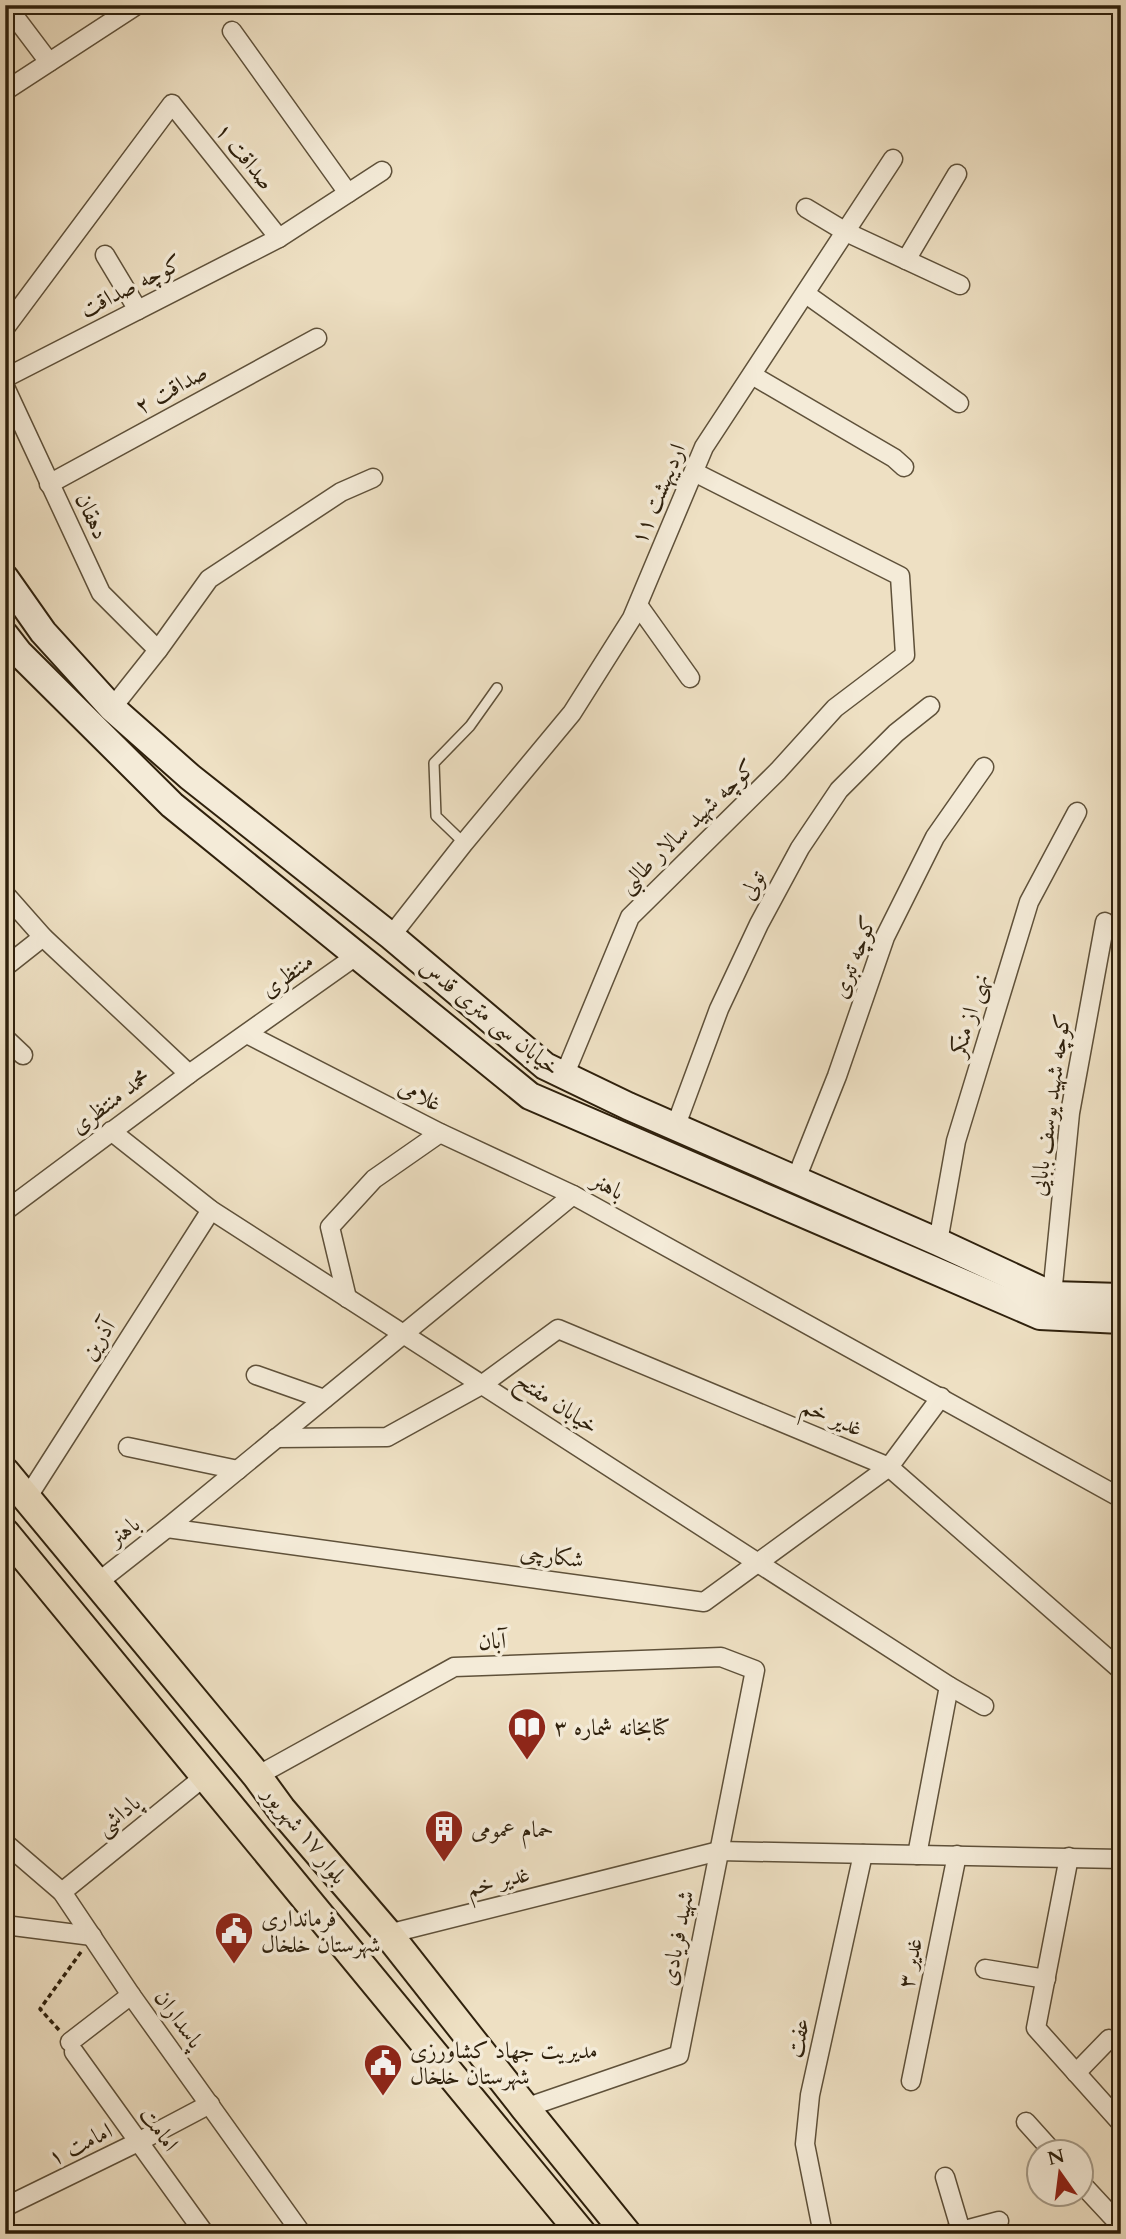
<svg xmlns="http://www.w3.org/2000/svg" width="1126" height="2239" font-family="Cardo,Amiri,serif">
<rect width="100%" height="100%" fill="#eee0c3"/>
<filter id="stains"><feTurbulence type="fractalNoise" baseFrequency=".00286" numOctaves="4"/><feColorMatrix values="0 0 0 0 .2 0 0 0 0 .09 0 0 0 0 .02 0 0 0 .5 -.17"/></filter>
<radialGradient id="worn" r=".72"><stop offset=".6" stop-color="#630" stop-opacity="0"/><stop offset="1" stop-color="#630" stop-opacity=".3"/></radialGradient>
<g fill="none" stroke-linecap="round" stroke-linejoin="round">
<g stroke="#5f513a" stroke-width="12">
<polyline id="service" points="464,843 436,816 434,763 470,726 497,688"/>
</g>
<g stroke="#5f513a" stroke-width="21">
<g id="minor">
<polyline points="6,5 49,62"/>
<polyline points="232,31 348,193"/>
<polyline points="5,91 137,5"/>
<polyline points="806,208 846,232 960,285"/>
<polyline points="105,255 138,310"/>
<polyline points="906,260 957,174"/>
<polyline points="806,294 959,403"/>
<polyline points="5,328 172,104 279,238"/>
<polyline points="752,375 894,458 904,467"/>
<polyline points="5,378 279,238 382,171"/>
<polyline points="5,387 101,593 158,650"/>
<polyline points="49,484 317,338"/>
<polyline points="638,605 690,678"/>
<polyline points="112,708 158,650 209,579 341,492 373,478"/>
<polyline points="5,894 43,937 189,1074"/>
<polyline points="391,936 464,843 572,713 632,618 704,447 893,159"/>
<polyline points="5,967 43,937"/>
<polyline points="247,1034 440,1133 573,1195 1121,1498"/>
<polyline points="5,1038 23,1055"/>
<polyline points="564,1076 630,917 778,771 835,708 905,655 900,576 694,472"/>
<polyline points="676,1125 719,1009 759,924 800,848 839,790 896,733 930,706"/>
<polyline points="111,1131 211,1210 949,1686 984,1706"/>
<polyline points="796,1179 837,1076 885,937 935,837 984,767"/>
<polyline points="5,1211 189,1074 356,956"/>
<polyline points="938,1242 956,1141 1029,902 1077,812"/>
<polyline points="1052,1295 1070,1113 1105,922"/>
<polyline points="347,1298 330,1227 374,1179 440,1133"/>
<polyline points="256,1375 324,1399"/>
<polyline points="276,1438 387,1437 483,1384 558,1329 889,1467 1121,1670"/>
<polyline points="128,1447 238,1470"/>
<polyline points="27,1498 211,1210"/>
<polyline points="167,1528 704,1602 889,1467 941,1397"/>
<polyline points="97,1583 167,1528 573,1195"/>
<polyline points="257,1776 454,1667 721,1657 755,1670 679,2055 525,2108"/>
<polyline points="5,1843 62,1892 131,1995 302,2234"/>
<polyline points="917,1855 949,1686"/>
<polyline points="1069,1857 1036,2028 1121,2123"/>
<polyline points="62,1892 205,1776"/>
<polyline points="5,1925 92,1936"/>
<polyline points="388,1934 719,1851 1121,1859"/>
<polyline points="985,1969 1046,1979"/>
<polyline points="70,2042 131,1995"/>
<polyline points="74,2052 205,2234"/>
<polyline points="1076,2073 1109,2039"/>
<polyline points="911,2081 957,1855"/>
<polyline points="1026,2122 1053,2152"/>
<polyline points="945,2177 961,2231"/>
<polyline points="1080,2182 1121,2226"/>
<polyline points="5,2207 138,2142 210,2104"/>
<polyline points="823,2234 805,2144 810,2095 863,1854"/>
<polyline points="950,2234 999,2221"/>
</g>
</g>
<g stroke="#2f210d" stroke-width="30">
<g id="secondary">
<polyline points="5,578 43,632 112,708 190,777 391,936 545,1066 628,1106 938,1242 1052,1295 1121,1297"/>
<polyline points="5,635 19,653 172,805 530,1096 1040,1316 1121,1320"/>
</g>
</g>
<g stroke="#2f210d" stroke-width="32">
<g id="primary">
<polyline points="5,1472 257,1776 281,1809 388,1934 525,2108 627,2234"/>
<polyline points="5,1533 582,2234"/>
</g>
</g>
<polyline stroke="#2f210d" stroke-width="3.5" stroke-dasharray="5 3.5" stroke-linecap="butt" points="59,2030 40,2009 81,1952"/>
<use href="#service" stroke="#f4ebd8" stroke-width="9"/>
<use href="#minor" stroke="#f4ebd8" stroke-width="18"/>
<use href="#secondary" stroke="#f4ebd8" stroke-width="26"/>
<use href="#primary" stroke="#eee0c3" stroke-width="28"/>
</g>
<defs>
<g id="library-pin" transform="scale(2.0125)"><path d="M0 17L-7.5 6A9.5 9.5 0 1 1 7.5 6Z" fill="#8f2418" stroke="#f4ebd8"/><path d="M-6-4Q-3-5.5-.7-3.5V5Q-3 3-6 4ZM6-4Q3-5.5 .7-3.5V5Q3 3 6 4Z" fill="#fff"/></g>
<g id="building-pin" transform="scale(2.0125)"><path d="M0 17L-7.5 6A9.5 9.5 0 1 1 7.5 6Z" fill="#8f2418" stroke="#f4ebd8"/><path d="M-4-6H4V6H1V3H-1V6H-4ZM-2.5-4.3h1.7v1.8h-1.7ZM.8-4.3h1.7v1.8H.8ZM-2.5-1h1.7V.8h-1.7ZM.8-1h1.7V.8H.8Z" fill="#fff"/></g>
<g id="civic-pin" transform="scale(2.0125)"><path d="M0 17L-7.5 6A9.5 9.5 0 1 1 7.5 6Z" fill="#8f2418" stroke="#f4ebd8"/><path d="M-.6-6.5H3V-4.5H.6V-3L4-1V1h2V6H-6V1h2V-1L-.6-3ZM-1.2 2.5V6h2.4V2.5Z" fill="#fff"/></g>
</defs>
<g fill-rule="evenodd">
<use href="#library-pin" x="527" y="1727"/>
<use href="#building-pin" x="444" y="1829"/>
<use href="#civic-pin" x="234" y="1931"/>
<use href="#civic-pin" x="383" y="2063"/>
</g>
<g text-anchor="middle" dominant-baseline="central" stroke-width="7" stroke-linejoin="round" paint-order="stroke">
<g font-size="23" fill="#2f210d" stroke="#f4ebd8">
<text transform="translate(245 156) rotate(51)">صداقت ۱</text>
<text transform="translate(131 286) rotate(-27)">کوچه صداقت</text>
<text transform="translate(171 389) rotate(-29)">صداقت ۲</text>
<text transform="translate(658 494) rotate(-67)">۱۱ اردیبهشت</text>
<text transform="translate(92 516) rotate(65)">دهقان</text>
<text transform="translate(687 826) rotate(-44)">کوچه شهید سالار طالبی</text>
<text transform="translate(752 885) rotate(-61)">تولی</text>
<text transform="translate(854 957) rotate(-69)">کوچه تبری</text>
<text transform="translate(287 975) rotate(-36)">منتظری</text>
<text transform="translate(969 1015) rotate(-73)">نهی از منکر</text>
<text transform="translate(490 1017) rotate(39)">خیابان سی متری قدس</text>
<text transform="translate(420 1095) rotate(27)">غلامی</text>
<text transform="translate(110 1101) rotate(-37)">محمد منتظری</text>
<text transform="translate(1050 1105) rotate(-82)">کوچه شهید یوسف بابایی</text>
<text transform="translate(608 1186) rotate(28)">باهنر</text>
<text transform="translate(98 1340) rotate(-57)">آذرین</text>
<text transform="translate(557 1403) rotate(33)">خیابان مفتح</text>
<text transform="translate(832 1417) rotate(23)">غدیر خم</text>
<text transform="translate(124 1531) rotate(-38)">باهنر</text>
<text transform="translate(552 1556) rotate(8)">شکارچی</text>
<text transform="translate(492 1641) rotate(-2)">آبان</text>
<text transform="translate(118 1815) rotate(-39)">پاداشی</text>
<text transform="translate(305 1835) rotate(51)">بلوار ١٧ شهریور</text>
<text transform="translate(498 1881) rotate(-14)">غدیر خم</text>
<text transform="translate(677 1938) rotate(-79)">شهید فریادی</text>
<text transform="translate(910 1963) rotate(-79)">غدیر ۳</text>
<text transform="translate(179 2019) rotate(54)">پاسداران</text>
<text transform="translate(798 2038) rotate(-78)">عفت</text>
<text transform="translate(159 2129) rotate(54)">امامت</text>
<text transform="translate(80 2144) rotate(-26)">امامت ۱</text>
</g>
<g font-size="23" fill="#2f210d" stroke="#f4ebd8" text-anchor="start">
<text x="554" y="1727">کتابخانه شماره ۳</text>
<text x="471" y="1829">حمام عمومی</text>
<text x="261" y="1918">فرمانداری<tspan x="261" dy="26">شهرستان خلخال</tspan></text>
<text x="410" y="2050">مدیریت جهاد کشاورزی<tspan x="410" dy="26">شهرستان خلخال</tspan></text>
</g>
</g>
<rect width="1126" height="2239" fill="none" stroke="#eee0c3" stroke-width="28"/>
<rect x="7" y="7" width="1112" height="2225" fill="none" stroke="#2f210d" stroke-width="3.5"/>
<rect x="14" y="14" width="1098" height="2211" fill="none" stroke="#2f210d" stroke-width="2"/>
<g transform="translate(1060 2173) rotate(346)"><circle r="33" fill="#f4ebd8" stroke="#a59a87" stroke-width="2"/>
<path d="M0-5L12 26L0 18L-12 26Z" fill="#8f2418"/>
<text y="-10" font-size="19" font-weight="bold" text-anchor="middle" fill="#2f210d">N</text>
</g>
<rect width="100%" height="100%" filter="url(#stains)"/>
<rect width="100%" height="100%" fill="url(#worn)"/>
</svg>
